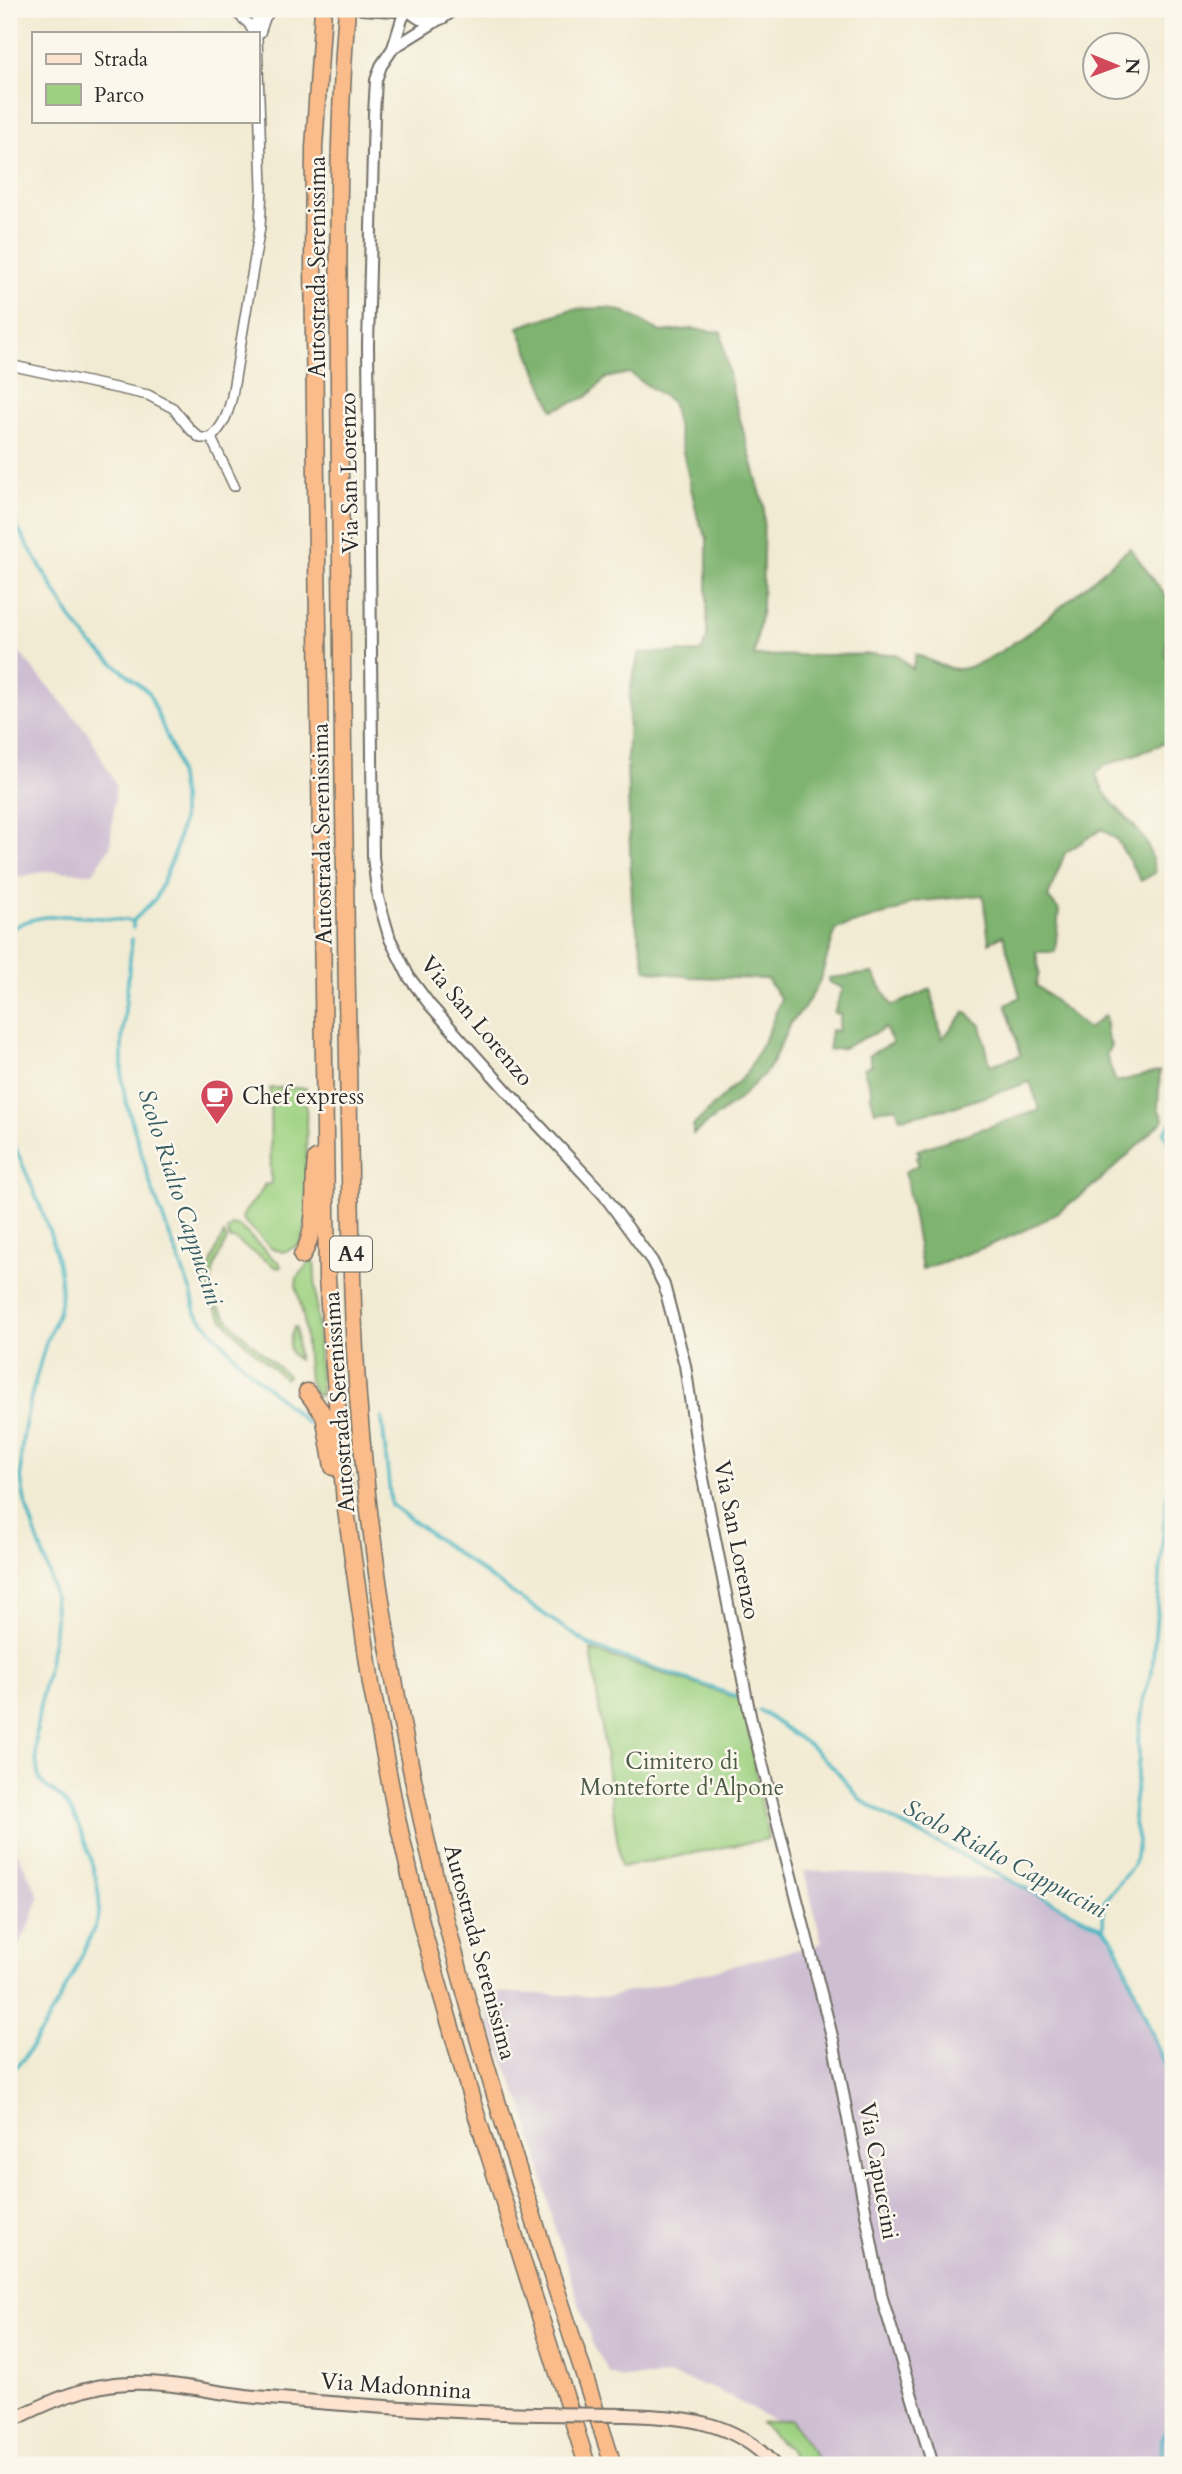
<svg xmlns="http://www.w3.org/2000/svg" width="1182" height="2474" font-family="Cardo,serif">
<rect width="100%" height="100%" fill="#fbf7ec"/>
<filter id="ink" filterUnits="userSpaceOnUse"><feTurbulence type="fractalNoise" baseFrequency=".0143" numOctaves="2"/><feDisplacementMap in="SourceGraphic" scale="14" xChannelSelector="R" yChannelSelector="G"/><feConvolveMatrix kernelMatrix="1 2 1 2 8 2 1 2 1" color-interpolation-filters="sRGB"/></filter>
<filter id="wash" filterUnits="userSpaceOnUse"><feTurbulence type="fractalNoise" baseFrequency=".00686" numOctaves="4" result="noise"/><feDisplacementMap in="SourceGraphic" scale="28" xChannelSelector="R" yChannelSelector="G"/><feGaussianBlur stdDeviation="1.57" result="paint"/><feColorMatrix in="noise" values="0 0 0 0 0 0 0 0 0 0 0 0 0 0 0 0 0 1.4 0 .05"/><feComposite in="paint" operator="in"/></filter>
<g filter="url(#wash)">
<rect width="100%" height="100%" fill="#f2ebd3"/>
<g fill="#cdbed2">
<polygon points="9,634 16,649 89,734 116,785 110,847 93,873 48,871 9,879"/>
<polygon points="9,1835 39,1896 30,1925 9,1961"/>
<polygon points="804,1871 1006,1879 1078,1914 1103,1928 1112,1938 1173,2086 1173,2465 821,2465 790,2419 773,2420 715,2389 673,2376 623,2378 610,2374 592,2343 552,2219 538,2157 523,2107 491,2029 483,1992 609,1997 822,1943"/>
</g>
<g fill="#9dd181" stroke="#647e56" stroke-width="2">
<path d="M 270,1088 L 306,1088 L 307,1221 L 300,1245 L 283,1252 L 271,1248 L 242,1219 C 244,1206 261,1199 264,1185 L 271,1184 Z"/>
<polygon points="232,1225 240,1227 273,1258 280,1263 281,1267 277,1268 234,1239 230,1239 227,1231"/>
<path d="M 224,1234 L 227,1240 C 219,1255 209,1274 212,1292 C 216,1316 269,1358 288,1376 L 285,1379 C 264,1359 211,1318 208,1290 C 205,1273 216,1248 224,1234 Z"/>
<polygon points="314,1257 321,1395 319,1396 314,1392 309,1381 304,1321 296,1285 297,1278"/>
<path d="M 294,1327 L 296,1327 L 298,1360 C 284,1350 290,1341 294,1327 Z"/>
<polygon points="591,1650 743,1700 768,1839 621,1867"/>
<polygon points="790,2419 821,2465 799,2465 787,2448 760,2423"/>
</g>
<path fill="#7eb36f" stroke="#546f4d" stroke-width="2" d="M 607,308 L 625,312 L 661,332 L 692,329 L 721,332 L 733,394 L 764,506 L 762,608 L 754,656 L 897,654 L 912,669 L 916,654 C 928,659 944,669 957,669 C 999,668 1094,577 1130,548 L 1173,606 L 1173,625 L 1168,632 L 1165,655 L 1173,664 L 1173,740 L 1104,766 L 1096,774 C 1106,804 1125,812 1142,836 C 1150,846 1153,861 1155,873 L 1141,881 L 1117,840 L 1102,829 L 1065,853 L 1048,897 L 1059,910 L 1055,952 L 1036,952 L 1039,973 L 1036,985 L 1088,1029 L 1105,1015 L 1107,1036 L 1111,1045 L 1106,1055 L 1116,1082 L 1160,1071 L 1158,1108 L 1164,1120 C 1128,1155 1092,1192 1048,1218 C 1009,1240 965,1255 922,1269 L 905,1172 L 919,1164 L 916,1158 L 920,1156 L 917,1150 L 1040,1110 L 1030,1082 L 950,1108 L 900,1118 L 896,1107 L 875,1111 L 870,1093 L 872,1092 L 863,1068 L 872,1065 L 869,1055 L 893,1043 L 885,1028 L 843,1048 L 828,1050 L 831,1030 L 838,1031 L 841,1014 L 834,1013 L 843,988 L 829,982 L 829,978 L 873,973 L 892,1006 L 931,989 L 942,1039 L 965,1012 L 981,1025 L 990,1065 L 1021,1055 L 1006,1005 L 1020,997 L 1003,935 L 989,943 L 983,895 L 913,902 L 899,910 L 836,929 L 819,983 L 803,1010 L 791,1022 L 769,1069 L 737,1101 L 693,1134 L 693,1126 L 746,1074 L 768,1033 L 781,999 L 767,979 L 690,977 L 646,970 L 632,904 L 627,762 L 630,691 L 639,653 L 701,652 L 707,638 L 707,538 L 698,519 L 672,402 L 629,373 L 606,378 L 587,397 L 553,410 L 518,327 L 572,309 Z"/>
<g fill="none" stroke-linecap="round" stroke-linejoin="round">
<g stroke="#48b6c2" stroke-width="3.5">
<path d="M 9,514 L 73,621 L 92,645 L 149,693 L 176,759 L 182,796 L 182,822 L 174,855 L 156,898 L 133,921 C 99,919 35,906 9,932"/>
<polyline points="133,928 133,921"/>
<polyline points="132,939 122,1040 122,1078 125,1098 152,1189 191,1292 196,1313 244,1366 307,1423"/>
<polyline points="1173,1121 1164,1132 1173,1150"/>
<path d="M 9,1133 C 28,1180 70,1258 59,1309 C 57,1321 49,1332 46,1343 C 35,1382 19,1432 21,1473 C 22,1520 56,1564 55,1616 C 54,1668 28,1720 38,1773 C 41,1787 53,1790 62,1799 C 81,1819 102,1885 99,1913 C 99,1919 94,1927 92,1933 C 74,1975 50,2020 24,2058 C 20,2064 14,2068 9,2073"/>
<polyline points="382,1418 391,1505 492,1579 591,1646 744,1699"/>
<polyline points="759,1710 809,1745 834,1768 860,1799 895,1821 1103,1928 1112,1938 1119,1951 1173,2086"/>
<polyline points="1103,1927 1104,1901 1135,1863 1138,1841 1133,1818 1139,1757 1138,1740 1144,1697 1152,1671 1166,1504 1173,1462"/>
<polyline points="9,2459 33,2465"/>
<polyline points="1161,2465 1162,2440 1173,2409"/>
</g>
</g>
</g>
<g filter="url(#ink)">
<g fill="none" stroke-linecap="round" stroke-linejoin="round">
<g stroke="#716e66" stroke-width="12">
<g id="minor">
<polyline points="232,9 249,24 254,33"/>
<polyline points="260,33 265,18 272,9"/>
<path d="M 9,365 L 148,395 L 173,408 L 190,429 L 200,438 L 211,438 C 224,425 228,414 232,396 L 260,227 L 262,188 L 256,9"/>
<polyline points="211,438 234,486"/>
</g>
</g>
<g stroke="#716e66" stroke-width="14">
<g id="tertiary">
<polyline points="362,9 395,11 408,9"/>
<path d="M 453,9 C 440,25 421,25 408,9 L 402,19 L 393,48 L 381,66 L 376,80 L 374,114 L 368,345 L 373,857 L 378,898 L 390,939 L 409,977 L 430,1005 L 507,1091 L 604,1195 L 652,1261 L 664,1285 L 685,1365 L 699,1458 L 751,1720 L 833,2040 L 882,2298 L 933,2465"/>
<polyline points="393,48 435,22"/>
</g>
</g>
<g stroke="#716e66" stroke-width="16">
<g id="secondary">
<path d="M 626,2415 C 682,2417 735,2420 774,2465"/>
<path d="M 9,2422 C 46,2403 87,2384 129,2383 C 171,2381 214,2393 256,2397 C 349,2405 443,2412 537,2414"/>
</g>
</g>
<g stroke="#716e66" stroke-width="19">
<g id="motorway">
<polyline points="323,9 314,148 313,265 327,1279 345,1503 371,1684 396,1814 422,1927 473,2104 587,2465"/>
<path d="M 347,9 C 337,134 338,259 339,384 C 340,505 342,626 343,747 C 345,872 347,997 349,1122 C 351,1214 351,1306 358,1397 C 368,1530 388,1663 416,1793 C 464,2022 543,2243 613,2465"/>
<path d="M 302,1256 C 319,1226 312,1193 316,1159"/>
<polyline points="307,1392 324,1415 333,1467"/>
</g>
</g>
<use href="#minor" stroke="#fff" stroke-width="9"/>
<use href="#tertiary" stroke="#fff" stroke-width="10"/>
<use href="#secondary" stroke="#fde4d0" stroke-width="12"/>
<use href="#motorway" stroke="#f9bc8a" stroke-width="16"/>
<g stroke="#716e66" stroke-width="16" stroke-linecap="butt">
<polyline id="secondary-bridge" points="537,2414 626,2415"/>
</g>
<use href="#secondary-bridge" stroke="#fde4d0" stroke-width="12"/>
</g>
</g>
<defs>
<g id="cafe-pin" transform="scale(1.75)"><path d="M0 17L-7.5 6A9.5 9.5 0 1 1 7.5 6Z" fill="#d1495b" stroke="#fbf7ec"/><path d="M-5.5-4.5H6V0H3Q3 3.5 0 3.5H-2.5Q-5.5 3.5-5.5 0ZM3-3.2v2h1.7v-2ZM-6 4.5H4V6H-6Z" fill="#fff"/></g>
</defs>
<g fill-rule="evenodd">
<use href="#cafe-pin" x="217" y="1096"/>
</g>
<g text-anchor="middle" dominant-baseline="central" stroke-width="5" stroke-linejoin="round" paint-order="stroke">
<rect fill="#fbf7ec" stroke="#696865" stroke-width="2" x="330" y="1236.5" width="42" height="35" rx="5"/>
<g font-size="21" font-weight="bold" fill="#2b2b2b">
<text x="351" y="1254">A4</text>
</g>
<g font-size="23" fill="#2b2b2b" stroke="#fbf7ec">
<text transform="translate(317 267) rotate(-90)">Autostrada Serenissima</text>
<text transform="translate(349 473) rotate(-91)">Via San Lorenzo</text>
<text transform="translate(322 834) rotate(-91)">Autostrada Serenissima</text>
<text transform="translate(477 1021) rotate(50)">Via San Lorenzo</text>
<text transform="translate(339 1402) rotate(-94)">Autostrada Serenissima</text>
<text transform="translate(737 1540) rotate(79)">Via San Lorenzo</text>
<text transform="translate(480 1952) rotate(75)">Autostrada Serenissima</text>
<text transform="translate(879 2171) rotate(80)">Via Capuccini</text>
<text transform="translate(396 2386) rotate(4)">Via Madonnina</text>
</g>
<g font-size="23" fill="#2b2b2b" stroke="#fbf7ec" text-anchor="start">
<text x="242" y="1096">Chef express</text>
</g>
<g font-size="23" fill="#4d5d45" stroke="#fbf7ec">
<text x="682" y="1761">Cimitero di<tspan x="682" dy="26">Monteforte d'Alpone</tspan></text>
</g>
<g font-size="24" font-style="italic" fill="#355c60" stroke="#fbf7ec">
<text transform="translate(180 1197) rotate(72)">Scolo Rialto Cappuccini</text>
<text transform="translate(1005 1859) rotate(28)">Scolo Rialto Cappuccini</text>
</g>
</g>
<rect width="1182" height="2474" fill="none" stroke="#fbf7ec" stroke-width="35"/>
<rect x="32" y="32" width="228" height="91" fill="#fbf7ec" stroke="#a8a59f" stroke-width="2"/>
<rect x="46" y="54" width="35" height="10" fill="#fde4d0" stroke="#a8a59f" stroke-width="2"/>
<text x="94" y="66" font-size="21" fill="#2b2b2b">Strada</text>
<rect x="46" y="84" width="35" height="21" fill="#9dd181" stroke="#a8a59f" stroke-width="2"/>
<text x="94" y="102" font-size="21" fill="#2b2b2b">Parco</text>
<g transform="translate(1116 66) rotate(91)"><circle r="33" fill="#fbf7ec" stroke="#a8a59f" stroke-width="2"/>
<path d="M0-5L12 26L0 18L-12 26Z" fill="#d1495b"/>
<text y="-10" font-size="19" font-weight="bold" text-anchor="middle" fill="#2b2b2b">N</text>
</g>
</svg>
